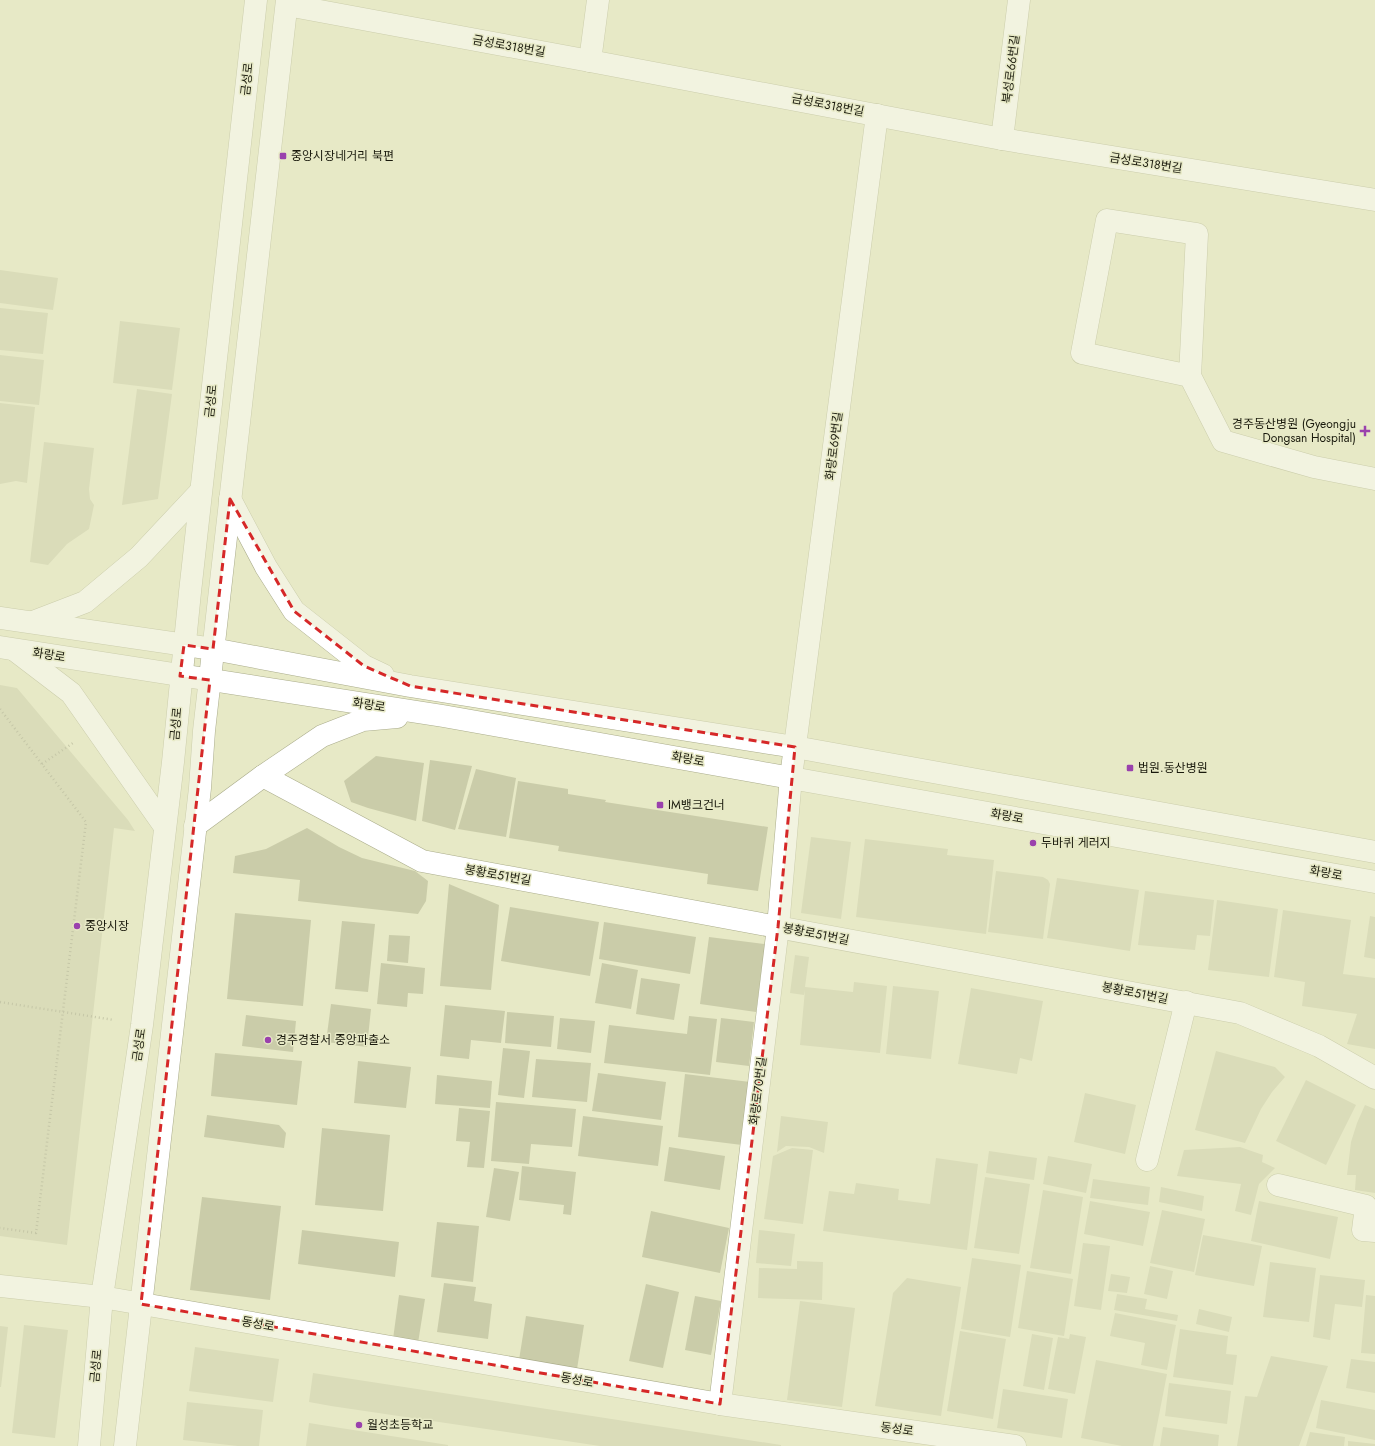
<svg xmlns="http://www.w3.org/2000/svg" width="1375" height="1446" font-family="Jost,'Noto Sans KR',sans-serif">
<rect width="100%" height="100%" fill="#e7e9c6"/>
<g fill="#cacca9">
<polygon points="0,270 58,278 53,310 0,303"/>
<polygon points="0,308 48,313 43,354 0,350"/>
<polygon points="120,321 180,328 172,390 113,383"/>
<polygon points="0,355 44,360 39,405 0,401"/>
<polygon points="137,389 172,394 158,499 122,505"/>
<polygon points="0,403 35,407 27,483 16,481 0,484"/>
<polygon points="44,442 94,448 89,489 90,499 94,505 89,529 67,544 48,565 30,562"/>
<polygon points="0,685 17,688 128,820 135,831 114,828 67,1245 0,1236"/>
<polygon points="376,756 424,763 416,821 368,808 351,802 344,781"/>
<polygon points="430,760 472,766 455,830 422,821"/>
<polygon points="476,769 516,778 506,837 458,829"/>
<polygon points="518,781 568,789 568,794 606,800 605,802 768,827 758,891 707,884 708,874 558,851 559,846 509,838"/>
<polygon points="307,828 339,847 362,858 415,871 428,881 426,901 418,914 298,901 300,880 233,873 235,856 266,849"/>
<polygon points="811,837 851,842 841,919 801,913"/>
<polygon points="865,839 948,849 947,855 994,860 986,934 856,917"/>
<polygon points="996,871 1043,877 1048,880 1050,884 1043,939 988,932"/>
<polygon points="1057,878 1139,890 1130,951 1047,938"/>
<polygon points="449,884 499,905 491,990 440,986"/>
<polygon points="1145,891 1214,900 1210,936 1197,935 1195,950 1138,945"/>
<polygon points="1217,900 1278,909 1269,977 1208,970"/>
<polygon points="510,907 599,922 590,976 501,961"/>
<polygon points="1283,910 1351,920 1343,974 1375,978 1375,1049 1347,1044 1357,1014 1302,1006 1305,982 1274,977"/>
<polygon points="235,913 311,920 303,1006 227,999"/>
<polygon points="1370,916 1375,917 1375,959 1364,957"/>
<polygon points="342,921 375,924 368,992 335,989"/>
<polygon points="604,922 696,937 690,974 599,959"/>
<polygon points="389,935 410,936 408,963 387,961"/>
<polygon points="709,937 765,944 756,1012 700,1004"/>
<polygon points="795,955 809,957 805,987 853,992 854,982 887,986 880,1053 800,1045 805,990 804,995 790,993"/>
<polygon points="381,963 425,968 423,994 408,993 407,1007 377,1004"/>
<polygon points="602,963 638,970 631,1009 595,1003"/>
<polygon points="641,978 680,984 674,1020 636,1014"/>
<polygon points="893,986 939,991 931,1059 886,1054"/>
<polygon points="971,988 1043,1001 1032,1061 1020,1058 1017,1074 958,1064"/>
<polygon points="331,1004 371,1009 367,1047 326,1042"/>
<polygon points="445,1005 505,1011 501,1043 471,1040 469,1059 440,1056"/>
<polygon points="507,1012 554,1016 551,1047 505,1043"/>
<polygon points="246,1015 296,1021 293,1052 242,1046"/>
<polygon points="689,1016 717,1019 710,1075 604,1063 609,1025 687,1034"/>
<polygon points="560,1018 595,1021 591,1053 557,1049"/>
<polygon points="721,1018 754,1022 749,1066 716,1062"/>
<polygon points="503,1048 530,1051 524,1098 498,1095"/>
<polygon points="1216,1051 1275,1067 1285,1077 1272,1092 1261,1109 1245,1143 1195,1130"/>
<polygon points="215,1053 302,1061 297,1105 211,1096"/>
<polygon points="536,1059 591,1063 587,1102 532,1097"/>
<polygon points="358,1061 411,1067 406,1108 354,1103"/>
<polygon points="598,1073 666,1082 661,1120 592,1111"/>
<polygon points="685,1074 750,1082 742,1145 678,1137"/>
<polygon points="437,1075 492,1081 490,1108 435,1104"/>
<polygon points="1306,1080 1356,1105 1326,1165 1276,1141"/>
<polygon points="1085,1093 1136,1105 1125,1154 1074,1142"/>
<polygon points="496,1102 576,1109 572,1147 531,1144 529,1164 491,1161"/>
<polygon points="1365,1105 1375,1109 1375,1193 1355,1190 1356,1175 1347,1175 1351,1142 1357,1123"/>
<polygon points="459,1108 490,1111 484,1168 467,1167 470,1142 456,1141"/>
<polygon points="207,1115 279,1125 286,1133 284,1148 204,1137"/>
<polygon points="583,1116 663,1126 658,1166 578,1156"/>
<polygon points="781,1116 828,1122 824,1153 809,1147 786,1146 777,1152"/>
<polygon points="322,1128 390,1135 383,1211 315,1205"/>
<polygon points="669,1147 725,1156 720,1190 664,1181"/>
<polygon points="1240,1147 1263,1155 1262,1162 1275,1168 1259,1184 1251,1215 1235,1211 1241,1184 1177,1176 1184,1150"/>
<polygon points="792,1148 813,1150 803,1224 764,1219 773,1156"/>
<polygon points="989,1151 1037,1158 1034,1180 986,1173"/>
<polygon points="1048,1156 1092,1164 1086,1193 1043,1184"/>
<polygon points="936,1158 978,1164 967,1250 823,1231 829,1191 854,1194 856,1183 899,1189 898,1200 930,1204"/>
<polygon points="522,1166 576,1172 571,1215 563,1214 564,1205 519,1200"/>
<polygon points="494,1168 519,1172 510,1221 486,1217"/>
<polygon points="985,1177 1030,1184 1019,1254 974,1248"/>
<polygon points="1093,1179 1150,1187 1148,1205 1090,1198"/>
<polygon points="1161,1187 1204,1196 1202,1211 1159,1202"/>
<polygon points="1043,1190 1083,1197 1071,1274 1030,1268"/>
<polygon points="202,1197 281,1206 270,1300 190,1290"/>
<polygon points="1090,1201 1150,1212 1143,1246 1084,1234"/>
<polygon points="1259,1201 1338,1217 1330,1259 1251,1241"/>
<polygon points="1162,1210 1205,1219 1194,1272 1150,1263"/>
<polygon points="651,1211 729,1228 720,1273 642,1257"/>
<polygon points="437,1222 479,1226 473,1282 431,1277"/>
<polygon points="302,1230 399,1242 395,1277 298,1264"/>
<polygon points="759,1230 795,1234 791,1266 756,1263"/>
<polygon points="1203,1235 1262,1246 1254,1286 1195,1275"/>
<polygon points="1083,1243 1110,1246 1101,1310 1074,1306"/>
<polygon points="972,1258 1021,1265 1010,1337 961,1329"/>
<polygon points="797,1261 823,1262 822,1300 758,1298 759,1268 797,1269"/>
<polygon points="1270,1262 1316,1268 1309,1322 1263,1317"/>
<polygon points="1150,1266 1173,1271 1167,1299 1144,1294"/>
<polygon points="1027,1271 1073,1279 1064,1336 1018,1328"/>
<polygon points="1111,1274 1130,1277 1127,1293 1108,1291"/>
<polygon points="1320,1275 1365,1280 1362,1307 1335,1304 1330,1340 1313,1337"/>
<polygon points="907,1278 961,1287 941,1416 875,1406 893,1293"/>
<polygon points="444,1283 476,1287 474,1301 492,1304 488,1339 437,1332"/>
<polygon points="646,1284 679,1292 663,1368 629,1361"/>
<polygon points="1117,1294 1147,1299 1145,1309 1178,1315 1177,1321 1114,1310"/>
<polygon points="399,1295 425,1299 418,1343 393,1339"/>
<polygon points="1366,1295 1375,1296 1375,1354 1361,1353"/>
<polygon points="695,1296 721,1301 711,1355 685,1350"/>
<polygon points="800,1301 855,1308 842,1407 787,1400"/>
<polygon points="1199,1309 1232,1317 1229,1332 1196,1324"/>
<polygon points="1115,1313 1176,1325 1167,1370 1141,1365 1145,1343 1110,1336"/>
<polygon points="526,1316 584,1325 577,1369 519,1360"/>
<polygon points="24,1325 68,1330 55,1438 12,1433"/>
<polygon points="0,1326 8,1327 1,1387 0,1387"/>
<polygon points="1180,1329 1228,1336 1226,1354 1237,1355 1233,1385 1173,1377"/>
<polygon points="960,1331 1006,1339 993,1419 947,1411"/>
<polygon points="1032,1334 1053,1338 1044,1390 1023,1386"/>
<polygon points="1070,1334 1086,1337 1075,1394 1048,1389 1058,1337 1069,1339"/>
<polygon points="195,1347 279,1359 273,1402 189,1391"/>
<polygon points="1271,1356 1328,1366 1299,1446 1237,1446 1245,1396 1257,1397"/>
<polygon points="1351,1359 1375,1362 1375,1393 1346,1388"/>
<polygon points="1096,1360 1167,1374 1153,1446 1122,1446 1081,1438"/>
<polygon points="313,1373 781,1445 781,1446 600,1446 331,1406 309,1402"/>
<polygon points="1169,1383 1231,1391 1227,1424 1165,1416"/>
<polygon points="1003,1389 1068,1399 1062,1438 997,1428"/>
<polygon points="1321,1400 1375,1410 1375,1440 1316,1428"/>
<polygon points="187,1402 263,1410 259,1446 238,1446 183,1440"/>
<polygon points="309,1423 448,1445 448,1446 306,1446"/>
<polygon points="1163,1427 1219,1435 1218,1446 1160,1446"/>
<polygon points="1310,1432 1345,1437 1344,1446 1306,1446"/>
<polygon points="1348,1441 1375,1444 1375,1446 1348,1446"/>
</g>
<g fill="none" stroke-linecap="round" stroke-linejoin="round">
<g stroke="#aaac8b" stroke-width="23">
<g id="minor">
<polyline points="287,5 590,61 1002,139 1375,200"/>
<polyline points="590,61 598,0"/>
<polyline points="1002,139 1019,0"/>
<polyline points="1190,376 1082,353 1107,220 1197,234 1190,376 1223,441 1314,467 1375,479"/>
<polyline points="230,499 266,567 294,611 364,666 383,675"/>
<polyline points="0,618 213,649 410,686 795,747 1375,852"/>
<polyline points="33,622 85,602 139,557 200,492"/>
<polyline points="0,647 443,716 1375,882"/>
<polyline points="16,651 71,693 165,827"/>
<polyline points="263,776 422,861 1240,1013 1319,1046 1375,1078"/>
<polyline points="195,826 263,776 322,736 363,720 397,717"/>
<polyline points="1147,1160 1186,1002"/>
<polyline points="1278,1185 1366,1206 1363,1230 1375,1231"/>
<polyline points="0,1286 102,1297 720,1404 1015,1446"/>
<polyline points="720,1404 778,927 791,777 877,115"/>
<polyline points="89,1446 102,1297 142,1025 173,762 190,592 256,0"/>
<polyline points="125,1446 200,788 204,731 287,0"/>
</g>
</g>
<g stroke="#9c9d82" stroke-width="2.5" stroke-dasharray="1 3" stroke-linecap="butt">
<polyline points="0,709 86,822 36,1233 0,1228"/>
<polyline points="42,764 73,743"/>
<polyline points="0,1002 114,1020"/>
</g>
<use href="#minor" stroke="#fff" stroke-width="22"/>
</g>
<path d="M0 0H1375V1446H0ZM 230,499 L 294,611 L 364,666 L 410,686 L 795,747 L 778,927 L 720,1404 L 141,1304 L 210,680 L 180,676 L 184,645 L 213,649 Z" fill="#e7e9c6" fill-opacity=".55" fill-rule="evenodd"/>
<path fill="none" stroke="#d62828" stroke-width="3" stroke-dasharray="8 5" stroke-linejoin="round" d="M 230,499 L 294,611 L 364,666 L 410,686 L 795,747 L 778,927 L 720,1404 L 141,1304 L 210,680 L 180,676 L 184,645 L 213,649 Z"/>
<g fill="#9a41ad" stroke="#e7e9c6" stroke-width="1.5">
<rect x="279" y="152" width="8" height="8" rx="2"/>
<path d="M1363 425h4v4h4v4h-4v4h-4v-4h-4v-4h4z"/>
<rect x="1126" y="764" width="8" height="8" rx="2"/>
<rect x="656" y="801" width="8" height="8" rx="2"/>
<circle cx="1033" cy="843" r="4"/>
<circle cx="77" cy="926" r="4"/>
<circle cx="268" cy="1040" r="4"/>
<circle cx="359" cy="1425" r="4"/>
</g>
<g text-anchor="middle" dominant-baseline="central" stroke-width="3" stroke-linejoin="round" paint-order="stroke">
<g font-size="12" fill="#1a1a0d" stroke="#e7e9c6">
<text transform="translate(509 46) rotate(10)">금성로318번길</text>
<text transform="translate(1011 69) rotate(-83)">북성로66번길</text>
<text transform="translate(247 79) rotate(-84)">금성로</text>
<text transform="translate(828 105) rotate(11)">금성로318번길</text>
<text transform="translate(1146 163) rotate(9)">금성로318번길</text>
<text transform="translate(211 401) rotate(-84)">금성로</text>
<text transform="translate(834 446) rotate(-83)">화랑로69번길</text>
<text transform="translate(49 655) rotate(9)">화랑로</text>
<text transform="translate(369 705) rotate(9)">화랑로</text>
<text transform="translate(176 724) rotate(-85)">금성로</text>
<text transform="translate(688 759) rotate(10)">화랑로</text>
<text transform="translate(1007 816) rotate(10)">화랑로</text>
<text transform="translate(1326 873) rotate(10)">화랑로</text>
<text transform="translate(498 875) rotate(10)">봉황로51번길</text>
<text transform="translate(816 934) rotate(11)">봉황로51번길</text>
<text transform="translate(1135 993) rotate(11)">봉황로51번길</text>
<text transform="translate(139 1045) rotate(-82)">금성로</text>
<text transform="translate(758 1091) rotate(-83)">화랑로70번길</text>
<text transform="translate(258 1324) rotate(10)">동성로</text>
<text transform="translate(96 1366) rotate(-85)">금성로</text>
<text transform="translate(577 1380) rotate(10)">동성로</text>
<text transform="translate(897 1429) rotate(8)">동성로</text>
</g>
<g font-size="12" fill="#1a1a0d" stroke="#e7e9c6" text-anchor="start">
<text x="291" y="156">중앙시장네거리 북편</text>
<text x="1356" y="424" text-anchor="end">경주동산병원 (Gyeongju<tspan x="1356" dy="14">Dongsan Hospital)</tspan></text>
<text x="1138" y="768">법원.동산병원</text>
<text x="668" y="805">IM뱅크건너</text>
<text x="1041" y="843">두바퀴 게러지</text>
<text x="85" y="926">중앙시장</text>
<text x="276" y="1040">경주경찰서 중앙파출소</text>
<text x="367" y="1425">월성초등학교</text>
</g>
</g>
</svg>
